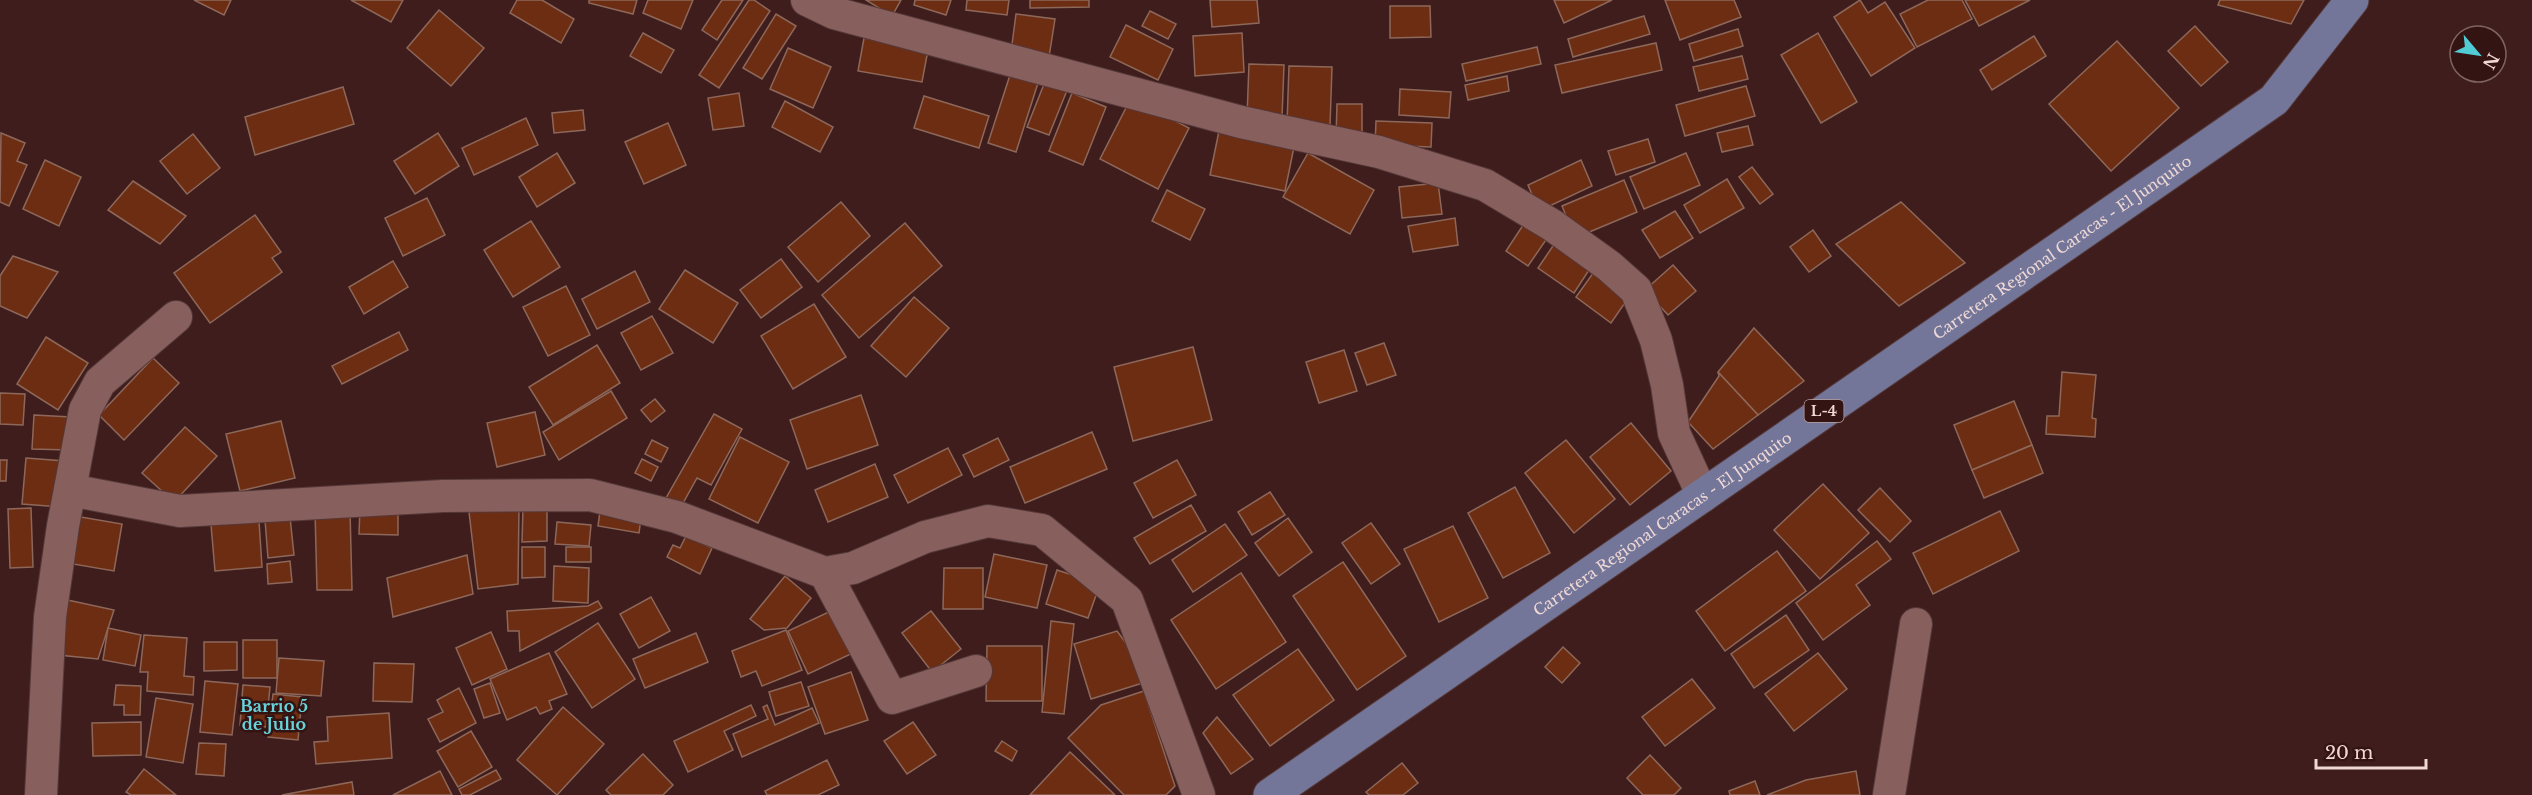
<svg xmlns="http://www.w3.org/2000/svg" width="2532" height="795" font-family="'Libre Baskerville',serif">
<rect width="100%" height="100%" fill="#3f1d1d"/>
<g fill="#6d2d12" stroke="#8d685a" stroke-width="1.5">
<polygon points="194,0 231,0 224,15"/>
<polygon points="351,0 403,0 391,22"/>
<polygon points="517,0 542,0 574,19 561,43 510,13"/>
<polygon points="589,0 637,0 633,14 589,3"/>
<polygon points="648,0 693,0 681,29 643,13"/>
<polygon points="722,0 743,0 717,40 702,30"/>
<polygon points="749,0 754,0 770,11 719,88 699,75"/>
<polygon points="866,0 901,0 892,16"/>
<polygon points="915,0 951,0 946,15 914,5"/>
<polygon points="967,0 1009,0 1007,15 966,10"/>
<polygon points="1030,0 1089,0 1089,7 1030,8"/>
<polygon points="1210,0 1257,0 1259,23 1212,27"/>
<polygon points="1554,0 1612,0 1564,23"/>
<polygon points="1665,0 1734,0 1741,17 1680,40"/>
<polygon points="1860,0 1868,13 1885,2 1915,48 1871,76 1834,17"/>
<polygon points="1928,0 1962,0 1972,19 1917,47 1900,14"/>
<polygon points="1965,0 2030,0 1979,26"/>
<polygon points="2220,0 2304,0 2291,24 2218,5"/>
<polygon points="1390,6 1430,6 1431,37 1390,38"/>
<polygon points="439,10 484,48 451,86 407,48"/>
<polygon points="1150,11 1176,24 1168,39 1142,26"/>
<polygon points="776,14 796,26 762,79 743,68"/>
<polygon points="1016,14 1055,19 1049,57 1011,52"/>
<polygon points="1644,16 1650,34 1573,57 1568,39"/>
<polygon points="1126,25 1173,49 1158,80 1110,57"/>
<polygon points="2195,26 2228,62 2201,86 2168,51"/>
<polygon points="1738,29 1743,46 1694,61 1689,44"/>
<polygon points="643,33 674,50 661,73 630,56"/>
<polygon points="1242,33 1244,72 1195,76 1193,36"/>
<polygon points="1818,33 1857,102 1821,123 1781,55"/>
<polygon points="2034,36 2046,56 1992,90 1980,70"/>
<polygon points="864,38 928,50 922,82 858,71"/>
<polygon points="2117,41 2179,108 2111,171 2049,104"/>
<polygon points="1656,43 1662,70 1562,93 1555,65"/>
<polygon points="1537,47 1541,64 1466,81 1462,64"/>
<polygon points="788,48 831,67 813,108 770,89"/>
<polygon points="1742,56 1748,79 1699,91 1693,67"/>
<polygon points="1249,64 1284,65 1282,118 1247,117"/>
<polygon points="1289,66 1332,67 1330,126 1287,124"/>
<polygon points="1010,75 1038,83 1016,152 988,143"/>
<polygon points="1507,76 1509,91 1468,100 1465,85"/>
<polygon points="1046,79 1068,88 1049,135 1027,127"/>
<polygon points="1746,86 1755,116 1685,136 1676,105"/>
<polygon points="343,87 354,124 255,155 245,117"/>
<polygon points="1400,89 1451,92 1449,118 1399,115"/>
<polygon points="739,93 744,126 713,130 708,98"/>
<polygon points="1072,93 1106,107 1083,165 1049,151"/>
<polygon points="924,96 989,116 979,148 914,128"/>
<polygon points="1131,98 1189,128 1158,189 1100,159"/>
<polygon points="785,101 833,127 820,152 772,127"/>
<polygon points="1337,104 1362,104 1362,137 1336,137"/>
<polygon points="583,110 585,130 554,133 552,113"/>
<polygon points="526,118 538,145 474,175 462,148"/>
<polygon points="1376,121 1432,123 1431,147 1375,145"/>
<polygon points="668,123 686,165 644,184 625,142"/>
<polygon points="1748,126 1753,145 1722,152 1717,133"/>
<polygon points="1219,131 1294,147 1285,191 1210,175"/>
<polygon points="1,133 25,143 17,161 27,165 9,206 0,202"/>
<polygon points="438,133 459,166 415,194 394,161"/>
<polygon points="193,134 220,168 187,194 160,161"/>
<polygon points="1648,139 1655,162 1616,175 1608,151"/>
<polygon points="557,153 575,183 537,207 519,177"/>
<polygon points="1308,153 1374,190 1350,234 1283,197"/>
<polygon points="1686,153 1700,185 1644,209 1630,177"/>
<polygon points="45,160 81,177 59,226 23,209"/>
<polygon points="1581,160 1592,186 1539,211 1528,185"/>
<polygon points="1752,167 1773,194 1760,204 1739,177"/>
<polygon points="1727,179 1744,208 1700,233 1684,205"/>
<polygon points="1624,180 1637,212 1575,238 1562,206"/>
<polygon points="133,181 186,216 160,244 108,210"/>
<polygon points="1438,183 1442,214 1402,218 1399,187"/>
<polygon points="1167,190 1205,209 1190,240 1152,221"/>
<polygon points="427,198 445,235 403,256 385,218"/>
<polygon points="841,202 870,236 818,282 788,247"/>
<polygon points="1901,202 1965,263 1899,306 1836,244"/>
<polygon points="1675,211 1693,238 1660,258 1642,230"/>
<polygon points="255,215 281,252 272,258 282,272 210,323 174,273"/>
<polygon points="1455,218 1458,245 1413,252 1408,226"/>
<polygon points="1527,219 1550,234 1528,266 1506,251"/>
<polygon points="531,221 560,267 513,297 484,250"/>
<polygon points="905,223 942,266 859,338 822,295"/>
<polygon points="1813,230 1831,256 1809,272 1790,247"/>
<polygon points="1557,240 1593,264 1574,293 1538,268"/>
<polygon points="13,256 58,272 27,318 0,306 0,276"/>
<polygon points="781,259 802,287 761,318 740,290"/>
<polygon points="393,261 408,287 364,314 349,287"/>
<polygon points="1673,265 1696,291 1668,315 1645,290"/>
<polygon points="1596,269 1631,294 1611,323 1576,297"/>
<polygon points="685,270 738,303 713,343 659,309"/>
<polygon points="635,271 650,302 597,329 582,299"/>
<polygon points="566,286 590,335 548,356 523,307"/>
<polygon points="914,297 949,328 906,377 871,346"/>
<polygon points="814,304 846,357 793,389 761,336"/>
<polygon points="652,316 673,353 641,370 621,333"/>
<polygon points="1754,328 1804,381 1758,415 1718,372"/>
<polygon points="399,332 408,350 342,384 332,366"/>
<polygon points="46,337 88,363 58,410 17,384"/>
<polygon points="1384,343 1396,375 1367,385 1355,353"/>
<polygon points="597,345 620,383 553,425 529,387"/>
<polygon points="1193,347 1212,420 1133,441 1114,367"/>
<polygon points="1344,350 1357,391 1319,403 1306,362"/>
<polygon points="153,358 179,383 124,440 99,415"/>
<polygon points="1718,372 1758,415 1713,449 1688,422 1719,376"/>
<polygon points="2062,372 2096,375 2092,418 2096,419 2095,437 2046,434 2047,416 2059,416"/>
<polygon points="611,391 627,418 559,460 543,432"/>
<polygon points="0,393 25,394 23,425 0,424"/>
<polygon points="861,395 878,445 807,469 790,420"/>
<polygon points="655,399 665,411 651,422 641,410"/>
<polygon points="2014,401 2032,445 1972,470 1954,425"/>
<polygon points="535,412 545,455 497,467 487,423"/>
<polygon points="714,414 742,429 711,485 697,478 677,514 662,505"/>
<polygon points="34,415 71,417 69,450 32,449"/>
<polygon points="281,421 295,478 240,491 226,434"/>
<polygon points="1631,423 1671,471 1630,505 1590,457"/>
<polygon points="185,427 217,456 174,502 142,473"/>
<polygon points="1092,432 1107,469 1025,503 1010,467"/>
<polygon points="740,437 789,462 758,523 709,499"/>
<polygon points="998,438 1009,460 974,477 963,455"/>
<polygon points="652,440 668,448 661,462 645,454"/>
<polygon points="1566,440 1615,499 1574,533 1525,473"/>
<polygon points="2032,445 2043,473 1984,498 1972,470"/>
<polygon points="948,448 962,475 908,503 894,475"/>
<polygon points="26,458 65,461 61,507 22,504"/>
<polygon points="642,459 658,467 651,481 635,473"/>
<polygon points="0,460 7,460 6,481 0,481"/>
<polygon points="1177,460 1196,495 1153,518 1134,483"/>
<polygon points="875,464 888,497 828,522 815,490"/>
<polygon points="1823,484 1869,533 1820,579 1774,530"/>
<polygon points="1515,487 1550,553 1503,578 1468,513"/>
<polygon points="1880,488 1911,521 1890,542 1858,510"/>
<polygon points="1270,492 1285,515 1252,535 1238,512"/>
<polygon points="601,504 642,511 639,533 598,526"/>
<polygon points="1191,505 1206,531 1150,564 1134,538"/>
<polygon points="519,507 518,584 478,589 469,512"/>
<polygon points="31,508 33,567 10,568 8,509"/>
<polygon points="360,508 398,509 398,535 359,534"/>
<polygon points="523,508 547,509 547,541 522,542"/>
<polygon points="315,510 350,510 352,590 317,590"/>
<polygon points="2000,511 2019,551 1933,594 1913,553"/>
<polygon points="75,516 122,524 114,571 67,563"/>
<polygon points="290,517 294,555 268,558 265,520"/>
<polygon points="1288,518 1312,552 1279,576 1255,543"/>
<polygon points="259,521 262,567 215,571 211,525"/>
<polygon points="557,522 591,525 589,546 555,544"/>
<polygon points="1371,523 1400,564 1371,584 1342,543"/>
<polygon points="1225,524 1247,555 1193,592 1172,560"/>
<polygon points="1453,526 1488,598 1439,622 1404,549"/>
<polygon points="686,536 712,548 700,574 667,557 673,545 680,548"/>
<polygon points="1877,541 1891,559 1856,585 1870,605 1823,640 1796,603"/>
<polygon points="522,547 545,547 545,577 522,578"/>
<rect x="566" y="547" width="25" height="15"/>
<polygon points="1777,551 1806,591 1725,651 1696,611"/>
<polygon points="994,554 1047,565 1037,608 985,597"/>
<polygon points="467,555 473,594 393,617 387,578"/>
<polygon points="290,561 292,582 268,584 267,564"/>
<polygon points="1343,562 1406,656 1357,690 1293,596"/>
<polygon points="554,566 589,568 588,603 553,601"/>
<polygon points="944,568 983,568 983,609 943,609"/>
<polygon points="1057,570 1100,584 1088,618 1046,604"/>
<polygon points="1241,573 1286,642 1216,689 1171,620"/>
<polygon points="785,576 811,598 787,628 764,630 750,619"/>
<polygon points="651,597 670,631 639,648 620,614"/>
<polygon points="63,599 114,610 98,659 58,655"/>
<polygon points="598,601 602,608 520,651 519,631 508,631 507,611 588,606"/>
<polygon points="833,610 853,653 808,674 788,631"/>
<polygon points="931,611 961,649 932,672 902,633"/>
<polygon points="1786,615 1809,650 1754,688 1731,654"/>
<polygon points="1051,621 1074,624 1064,714 1042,712"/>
<polygon points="598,623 635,679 592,708 555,652"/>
<polygon points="108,628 141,635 135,666 103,660"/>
<polygon points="786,630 802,670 762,686 756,671 741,677 732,651"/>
<polygon points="1117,631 1140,662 1146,682 1091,699 1074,644"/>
<polygon points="491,632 507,669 472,685 456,648"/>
<polygon points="696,633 708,662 645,688 633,659"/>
<polygon points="144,635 187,638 184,676 194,677 193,695 147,691 148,672 140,672"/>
<rect x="243" y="640" width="34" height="38"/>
<polygon points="204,642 237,642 237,670 204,671"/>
<polygon points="987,646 1042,646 1042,701 986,701"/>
<polygon points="1563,647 1580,663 1562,683 1545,667"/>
<polygon points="1298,649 1334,700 1270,746 1233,695"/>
<polygon points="549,653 567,694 549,701 552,709 540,714 536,707 507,720 490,679"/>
<polygon points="1818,653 1847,689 1794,731 1765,694"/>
<polygon points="279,658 324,661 321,696 276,693"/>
<polygon points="374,663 414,664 412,702 373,701"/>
<polygon points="851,672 868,720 825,734 808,687"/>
<polygon points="1692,679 1715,708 1665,746 1642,717"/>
<polygon points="205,681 238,684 232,735 200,732"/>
<polygon points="801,682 809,706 776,716 769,692"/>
<polygon points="490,683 500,713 484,718 474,689"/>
<polygon points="116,685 141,686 140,715 124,715 124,705 114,705"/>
<polygon points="243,685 270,687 266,727 240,725"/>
<polygon points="459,688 476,723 440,742 428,719 443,712 437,700"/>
<polygon points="1144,691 1175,786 1166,795 1124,795 1068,738 1101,705"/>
<polygon points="273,694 302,697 298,740 268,737"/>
<polygon points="156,698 193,704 183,763 146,757"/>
<polygon points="751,705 756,716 724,731 733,750 688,772 674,741"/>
<polygon points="767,705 775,725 812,708 819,723 742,757 733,734 768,719 763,707"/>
<polygon points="563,707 604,744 557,795 517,760"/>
<polygon points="389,713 392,758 316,764 314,742 328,741 327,717"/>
<polygon points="1217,717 1253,759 1231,774 1203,733"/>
<polygon points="141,722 141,755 93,756 92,723"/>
<polygon points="913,722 936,755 907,774 884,741"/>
<polygon points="471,731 492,767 458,787 437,751"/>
<polygon points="1002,741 1017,751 1012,761 995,751"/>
<polygon points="199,743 226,744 224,776 196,774"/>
<polygon points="1070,752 1115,795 1030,795"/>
<polygon points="643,754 673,785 663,795 611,795 606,790"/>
<polygon points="1650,755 1681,788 1674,795 1643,795 1627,778"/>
<polygon points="827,760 839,785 818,795 767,795 765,791"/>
<polygon points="1402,763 1418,783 1403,795 1369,795 1366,792"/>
<polygon points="144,769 176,795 131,795 126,792"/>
<polygon points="496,770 501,779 470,795 462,795 459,789"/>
<polygon points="440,771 452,795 393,795"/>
<polygon points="1856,771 1860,795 1767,795 1806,780"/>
<polygon points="1755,781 1760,795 1730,795 1729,791"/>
<polygon points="352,782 354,795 282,795"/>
</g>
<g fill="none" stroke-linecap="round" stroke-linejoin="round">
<g stroke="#553839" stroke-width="34">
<g id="minor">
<polyline points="807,0 834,13 1241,122 1379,152 1485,185 1552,225 1609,266 1636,290 1656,340 1667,385 1674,433 1703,496"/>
<polyline points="70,490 180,511 443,496 590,495 677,517 825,573 853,568 925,537 988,521 1042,530 1127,600 1199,795"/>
<polyline points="825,573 892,698 976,671"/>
<polyline points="41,795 50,617 63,526 85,410 100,382 176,317"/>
<polyline points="1889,795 1916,624"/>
</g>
</g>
<g stroke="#553839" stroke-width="35">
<g id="primary">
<path id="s1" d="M 1270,795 L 2274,100 L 2352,0"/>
</g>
</g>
<use href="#minor" stroke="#875f5d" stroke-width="32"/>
<use href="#primary" stroke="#737698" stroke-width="33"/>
</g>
<g text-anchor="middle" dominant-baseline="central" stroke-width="5" stroke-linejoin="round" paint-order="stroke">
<rect fill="#341313" stroke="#b89d9c" stroke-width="1.5" x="1804.5" y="400" width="39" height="22" rx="4.5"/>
<g font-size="14" font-weight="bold" fill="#f0d8d7">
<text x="1824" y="411">L-4</text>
</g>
<g font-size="15" fill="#f0d8d7" stroke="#341313">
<text stroke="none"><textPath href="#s1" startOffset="963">Carretera Regional Caracas - El Junquito</textPath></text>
<text stroke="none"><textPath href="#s1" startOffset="477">Carretera Regional Caracas - El Junquito</textPath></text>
</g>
<g font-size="16" font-weight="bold" fill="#67d3db" stroke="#341313">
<text x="274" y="706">Barrio 5<tspan x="274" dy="18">de Julio</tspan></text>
</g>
</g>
<g transform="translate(2478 54) rotate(119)"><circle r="28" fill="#341313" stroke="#7f6261" stroke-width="1.5"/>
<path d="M0-4.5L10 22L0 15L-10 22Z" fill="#51ccd5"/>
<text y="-9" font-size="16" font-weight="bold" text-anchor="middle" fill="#f0d8d7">N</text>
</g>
<path d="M2316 759v9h110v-9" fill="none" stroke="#f0d8d7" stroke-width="3"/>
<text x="2325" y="759" font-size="18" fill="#f0d8d7" stroke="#341313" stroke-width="4.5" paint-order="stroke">20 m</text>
</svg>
